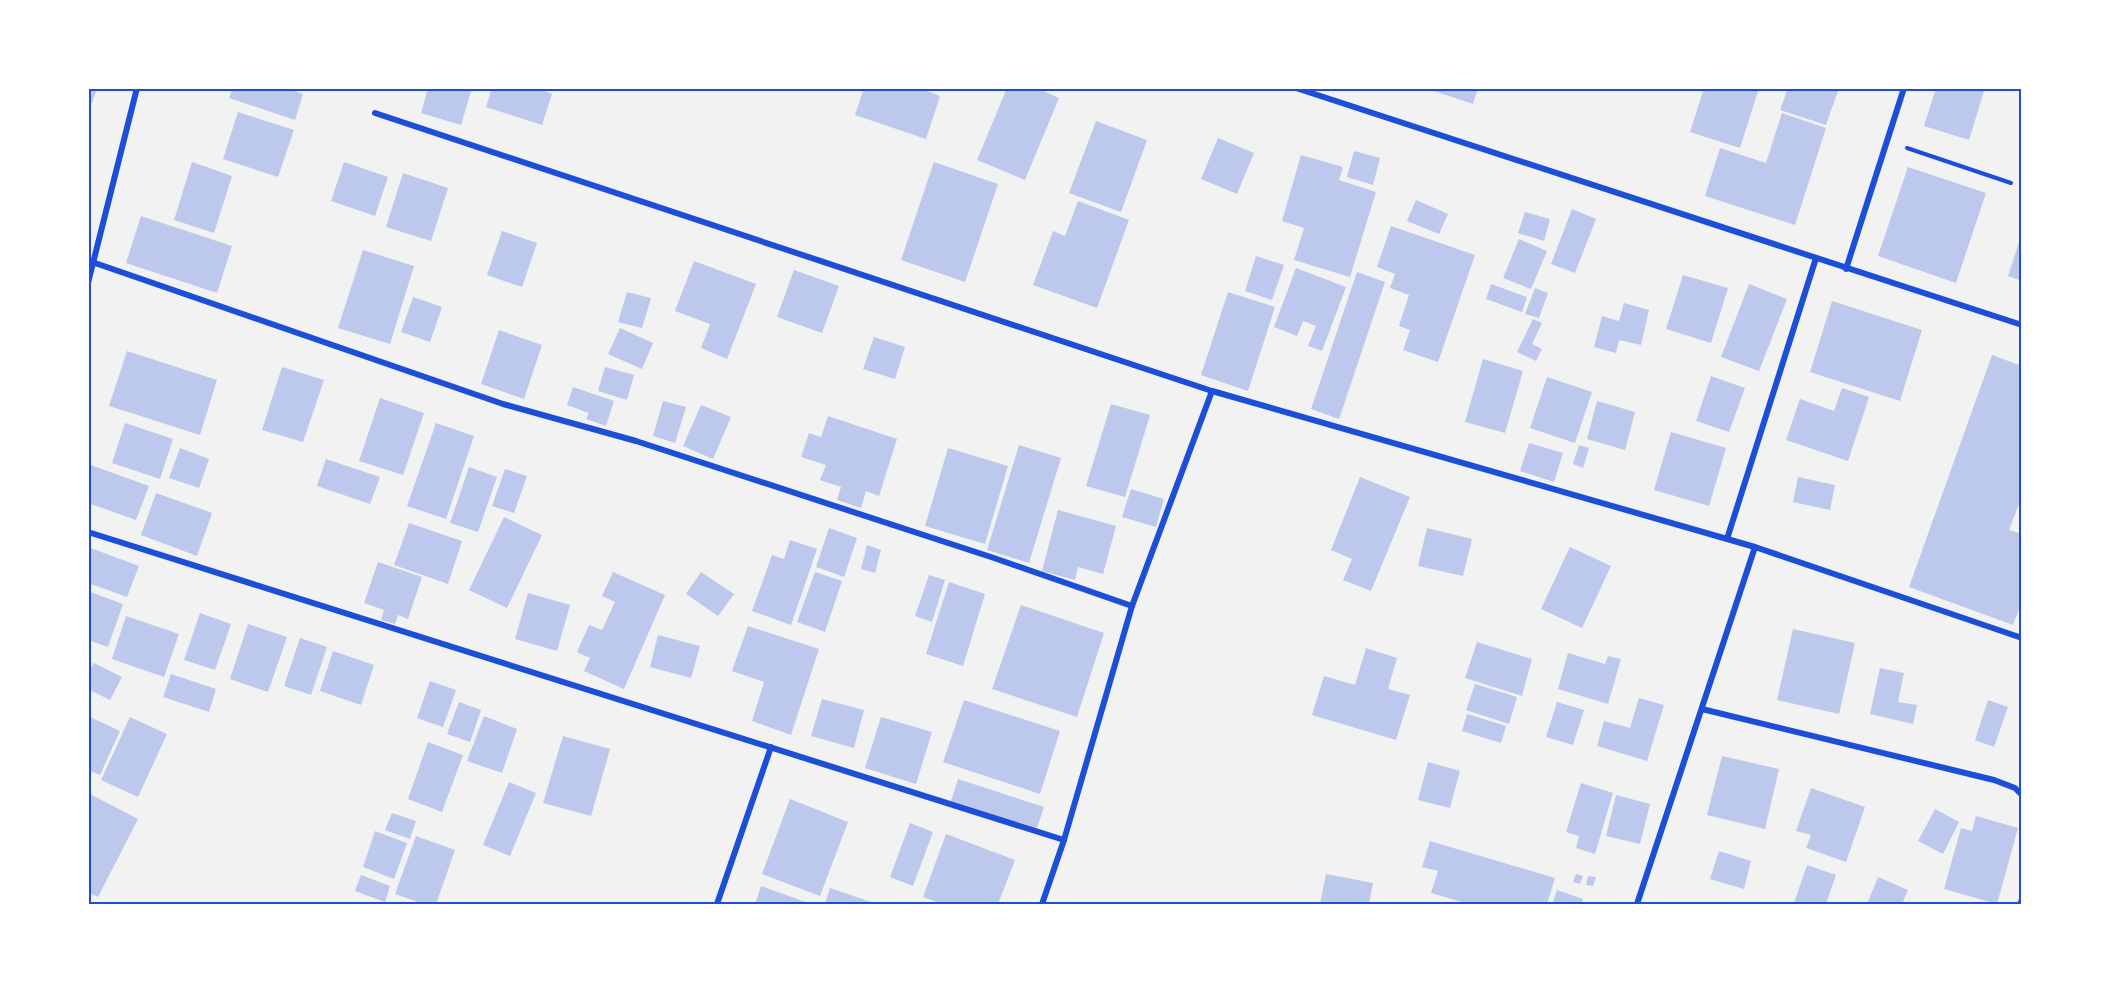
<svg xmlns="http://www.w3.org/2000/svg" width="2110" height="993" font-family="'Archivo Narrow',sans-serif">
<rect width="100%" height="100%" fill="#f2f2f2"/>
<g fill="#bdc9ec">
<polygon points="88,88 97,88 92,103 88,102"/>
<polygon points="233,88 286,88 303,94 295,120 229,98"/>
<polygon points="428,88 472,88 461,125 421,113"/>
<polygon points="492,88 536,88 552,94 542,125 486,107"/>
<polygon points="864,88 919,88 940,96 926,139 855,115"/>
<polygon points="1007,88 1036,88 1059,98 1025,180 977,160"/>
<polygon points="1425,88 1478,88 1473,104"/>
<polygon points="1704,88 1759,88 1740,148 1690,132"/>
<polygon points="1788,88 1839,88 1826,125 1780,110"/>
<polygon points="1936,88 1985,88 1969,140 1924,126"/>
<polygon points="238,112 294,130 278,177 223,159"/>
<polygon points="1782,113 1826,128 1795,225 1705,196 1720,148 1766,163"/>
<polygon points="1096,121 1147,140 1121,212 1069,193"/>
<polygon points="1218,138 1254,153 1237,194 1201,179"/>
<polygon points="1354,151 1380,158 1373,185 1347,177"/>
<polygon points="1301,155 1343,167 1339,180 1376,192 1350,277 1294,260 1304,228 1282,221"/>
<polygon points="192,162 232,176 214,233 174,220"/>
<polygon points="344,162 388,177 375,216 331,201"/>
<polygon points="934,162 998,184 965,282 901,260"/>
<polygon points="1908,167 1986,193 1956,283 1878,256"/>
<polygon points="403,173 448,188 431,241 386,227"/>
<polygon points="1416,200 1448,214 1439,234 1407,221"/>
<polygon points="1078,201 1129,220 1097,308 1033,285 1053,231 1065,236"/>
<polygon points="1572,209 1596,219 1575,273 1551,264"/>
<polygon points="1525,212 1550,219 1544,241 1518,233"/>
<polygon points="141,216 232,246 217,293 126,263"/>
<polygon points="1391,226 1475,255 1438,362 1403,350 1410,330 1399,326 1409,295 1390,288 1395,274 1377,267"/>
<polygon points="502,231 537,243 522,287 487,275"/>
<polygon points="2021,236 2022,236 2022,281 2008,276"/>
<polygon points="1519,239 1547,251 1531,289 1503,278"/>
<polygon points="363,250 414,266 390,344 338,328"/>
<polygon points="1256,256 1284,265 1272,300 1245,291"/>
<polygon points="694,261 756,284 727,359 701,348 710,324 675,311"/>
<polygon points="1296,268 1346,287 1322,351 1308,346 1316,326 1303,321 1297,336 1274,327"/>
<polygon points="794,270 839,286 822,333 777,317"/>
<polygon points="1357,272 1385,282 1339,419 1311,409"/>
<polygon points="1683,275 1728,288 1711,343 1666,329"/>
<polygon points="1491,284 1527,297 1522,312 1486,299"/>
<polygon points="1749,284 1787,299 1759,371 1721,357"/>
<polygon points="1535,288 1548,293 1539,318 1525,314"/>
<polygon points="627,292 651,298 642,328 618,322"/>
<polygon points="1228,292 1275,307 1248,391 1201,375"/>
<polygon points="413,297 442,307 430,342 401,332"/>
<polygon points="1832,301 1922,330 1900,401 1810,372"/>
<polygon points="1624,303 1649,310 1641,345 1619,340 1616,353 1594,347 1602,316 1619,321"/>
<polygon points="1533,319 1542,323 1532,344 1542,349 1536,361 1517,352"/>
<polygon points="620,328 653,343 642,369 608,354"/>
<polygon points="499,330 542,345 524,399 481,384"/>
<polygon points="874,337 905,347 895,379 863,369"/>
<polygon points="127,351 217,380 200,435 109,406"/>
<polygon points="1992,355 2022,366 2022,496 2009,530 2022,534 2022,601 2013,625 1909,587"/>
<polygon points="1483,359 1523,371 1505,433 1465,422"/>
<polygon points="282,367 324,380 303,442 262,430"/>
<polygon points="605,367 634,375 627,400 598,391"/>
<polygon points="1711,376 1745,388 1729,432 1696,421"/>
<polygon points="1547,377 1592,392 1575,443 1530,428"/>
<polygon points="573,387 614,401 606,426 586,419 589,413 567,405"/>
<polygon points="1842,388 1869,397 1848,461 1786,440 1800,399 1834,411"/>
<polygon points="380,398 424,413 403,475 359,461"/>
<polygon points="663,401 686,407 675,443 653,436"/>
<polygon points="1597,401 1635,412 1625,450 1587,439"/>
<polygon points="1111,404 1150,415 1125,497 1086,486"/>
<polygon points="701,405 731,417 713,459 683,446"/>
<polygon points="828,416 897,439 879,496 866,491 861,508 837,500 841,487 820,480 826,465 801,457 809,433 821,437"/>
<polygon points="125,423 173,439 160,479 112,463"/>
<polygon points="436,423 474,436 446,519 407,506"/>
<polygon points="1671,432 1726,448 1709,506 1654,490"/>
<polygon points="1529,443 1563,453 1554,482 1520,471"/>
<polygon points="1019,445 1061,458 1029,563 987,550"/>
<polygon points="1579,445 1589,448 1583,468 1573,464"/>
<polygon points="180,448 209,459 199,488 169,478"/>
<polygon points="948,448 1008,466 985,544 925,526"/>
<polygon points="326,459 380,477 370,504 317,486"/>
<polygon points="88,464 149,486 136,520 88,503"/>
<polygon points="469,467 497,477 478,532 450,523"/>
<polygon points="505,469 527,476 514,513 492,506"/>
<polygon points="1360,477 1410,497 1371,591 1343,580 1352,559 1331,550"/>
<polygon points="1798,477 1835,485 1830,510 1793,502"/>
<polygon points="1131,489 1164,499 1156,527 1122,517"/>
<polygon points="156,493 212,513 197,556 141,535"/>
<polygon points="1058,510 1116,526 1103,574 1078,567 1075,580 1042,571"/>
<polygon points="504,517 542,535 507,608 469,590"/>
<polygon points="409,523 462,541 448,584 394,565"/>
<polygon points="829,528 857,538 844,577 816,567"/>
<polygon points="1427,528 1472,539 1463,576 1418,566"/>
<polygon points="790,540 817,549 791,625 752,611 772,555 784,559"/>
<polygon points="867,545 881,550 875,573 861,569"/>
<polygon points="88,547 139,566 127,597 88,583"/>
<polygon points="1570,547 1611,566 1582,628 1541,609"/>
<polygon points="378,562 422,577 408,619 398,615 395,624 381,620 384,610 364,603"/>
<polygon points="613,572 665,595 624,689 584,671 590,658 577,652 589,625 602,630 615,602 602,596"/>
<polygon points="701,572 734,594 718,616 686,594"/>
<polygon points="815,572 842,581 825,632 797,622"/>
<polygon points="929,575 945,580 932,622 915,616"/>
<polygon points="949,582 985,594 963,666 926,654"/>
<polygon points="88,591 123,604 108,647 88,640"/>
<polygon points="528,593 570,605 557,651 515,639"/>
<polygon points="1021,605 1104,633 1077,717 992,689"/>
<polygon points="200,613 231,624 215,670 184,660"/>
<polygon points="126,616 179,634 164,677 112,659"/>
<polygon points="248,624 287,637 268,692 230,679"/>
<polygon points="748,626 819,649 791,735 752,721 764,682 732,671"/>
<polygon points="1793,629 1855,643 1839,714 1777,700"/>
<polygon points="658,635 700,646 691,678 650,667"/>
<polygon points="300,638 327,647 311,695 284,686"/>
<polygon points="1477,642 1532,659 1522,696 1465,678"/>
<polygon points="1366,648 1397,658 1388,689 1410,695 1396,740 1312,715 1324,676 1355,685"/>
<polygon points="333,651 374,665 361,705 320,691"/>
<polygon points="1568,653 1605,664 1608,656 1621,659 1608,704 1558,689"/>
<polygon points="94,663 122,677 110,700 88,689 88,673"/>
<polygon points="1880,668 1904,673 1898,702 1917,705 1913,724 1870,714"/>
<polygon points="171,674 216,689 209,712 163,697"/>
<polygon points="430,681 456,690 443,727 417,718"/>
<polygon points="1475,684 1517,697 1509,724 1466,710"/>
<polygon points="1639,698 1664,705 1647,761 1597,746 1604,721 1630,728"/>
<polygon points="822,699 864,710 854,748 811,736"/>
<polygon points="964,700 1060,731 1040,794 943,762"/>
<polygon points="1988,700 2008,707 1994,747 1975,740"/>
<polygon points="459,702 481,710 470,742 447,734"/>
<polygon points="1557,702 1584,710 1573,745 1546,737"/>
<polygon points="1467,714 1506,726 1501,743 1462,731"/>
<polygon points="88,716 120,731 100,775 88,770"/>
<polygon points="484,716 517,729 502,773 467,761"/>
<polygon points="130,717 167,734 138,797 101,780"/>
<polygon points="881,717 932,732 916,784 865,768"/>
<polygon points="563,736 610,749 591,816 543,803"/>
<polygon points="428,742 463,755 442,812 408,799"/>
<polygon points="1722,756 1779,769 1765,829 1707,815"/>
<polygon points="1428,762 1460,771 1450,808 1418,800"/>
<polygon points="958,779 1044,807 1037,828 951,801"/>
<polygon points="509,782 536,793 510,856 483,845"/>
<polygon points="1581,783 1613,793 1595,854 1576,848 1579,836 1566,832"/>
<polygon points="1811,788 1865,807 1846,862 1806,848 1811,835 1796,831"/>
<polygon points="90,794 138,819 98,897 88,892"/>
<polygon points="1616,795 1650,804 1640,844 1606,836"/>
<polygon points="790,799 848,822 820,896 762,874"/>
<polygon points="1935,809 1959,822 1943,854 1918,841"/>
<polygon points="392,813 416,821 410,839 385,830"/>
<polygon points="1976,816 2018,828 1997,904 1944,889 1961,828 1972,831"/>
<polygon points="910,823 933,832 913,886 890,877"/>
<polygon points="375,831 407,843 394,879 363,867"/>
<polygon points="946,834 1015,860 998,904 942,904 923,897"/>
<polygon points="416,836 455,850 436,904 424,904 395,894"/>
<polygon points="1430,841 1555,878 1547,904 1469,904 1431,893 1438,871 1422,867"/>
<polygon points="1719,851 1751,861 1744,889 1710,879"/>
<polygon points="1807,865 1836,875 1826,904 1794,903"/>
<polygon points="1326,874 1373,883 1369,904 1320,904"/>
<polygon points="1576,874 1583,876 1580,884 1573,882"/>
<polygon points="361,875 390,886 385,902 355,891"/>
<polygon points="1588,876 1596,877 1593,886 1586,885"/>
<polygon points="1878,877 1908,890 1902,904 1867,904"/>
<polygon points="761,886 811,904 755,904"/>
<polygon points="830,888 877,904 825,904"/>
<polygon points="1557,890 1583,899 1582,904 1561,904 1553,902"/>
</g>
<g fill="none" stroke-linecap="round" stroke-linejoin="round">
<polyline stroke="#1d4ed8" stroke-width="4" points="1907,148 2011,183"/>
<g stroke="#1d4ed8" stroke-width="6">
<polyline points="1296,88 2022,325"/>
<polyline points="375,113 1212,391 1755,547 2022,638"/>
<polyline points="95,263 503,404 636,441 994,558 1132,606"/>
<polyline points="1846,269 1904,88"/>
<polyline points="88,283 137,88"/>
<polyline points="88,532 1064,840"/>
<polyline points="1727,539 1816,258"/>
<polyline points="1702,709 1994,780 2015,788 2022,795"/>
<polyline points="717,904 771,747"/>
<polyline points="1042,904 1064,840 1132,606 1212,391"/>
<polyline points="1637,904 1755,547"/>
<polyline points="2020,904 2022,900"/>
</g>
</g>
<rect width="2110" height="993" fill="none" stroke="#ffffff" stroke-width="180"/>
<rect x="90" y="90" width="1930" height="813" fill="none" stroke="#1d4ed8" stroke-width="2"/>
</svg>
